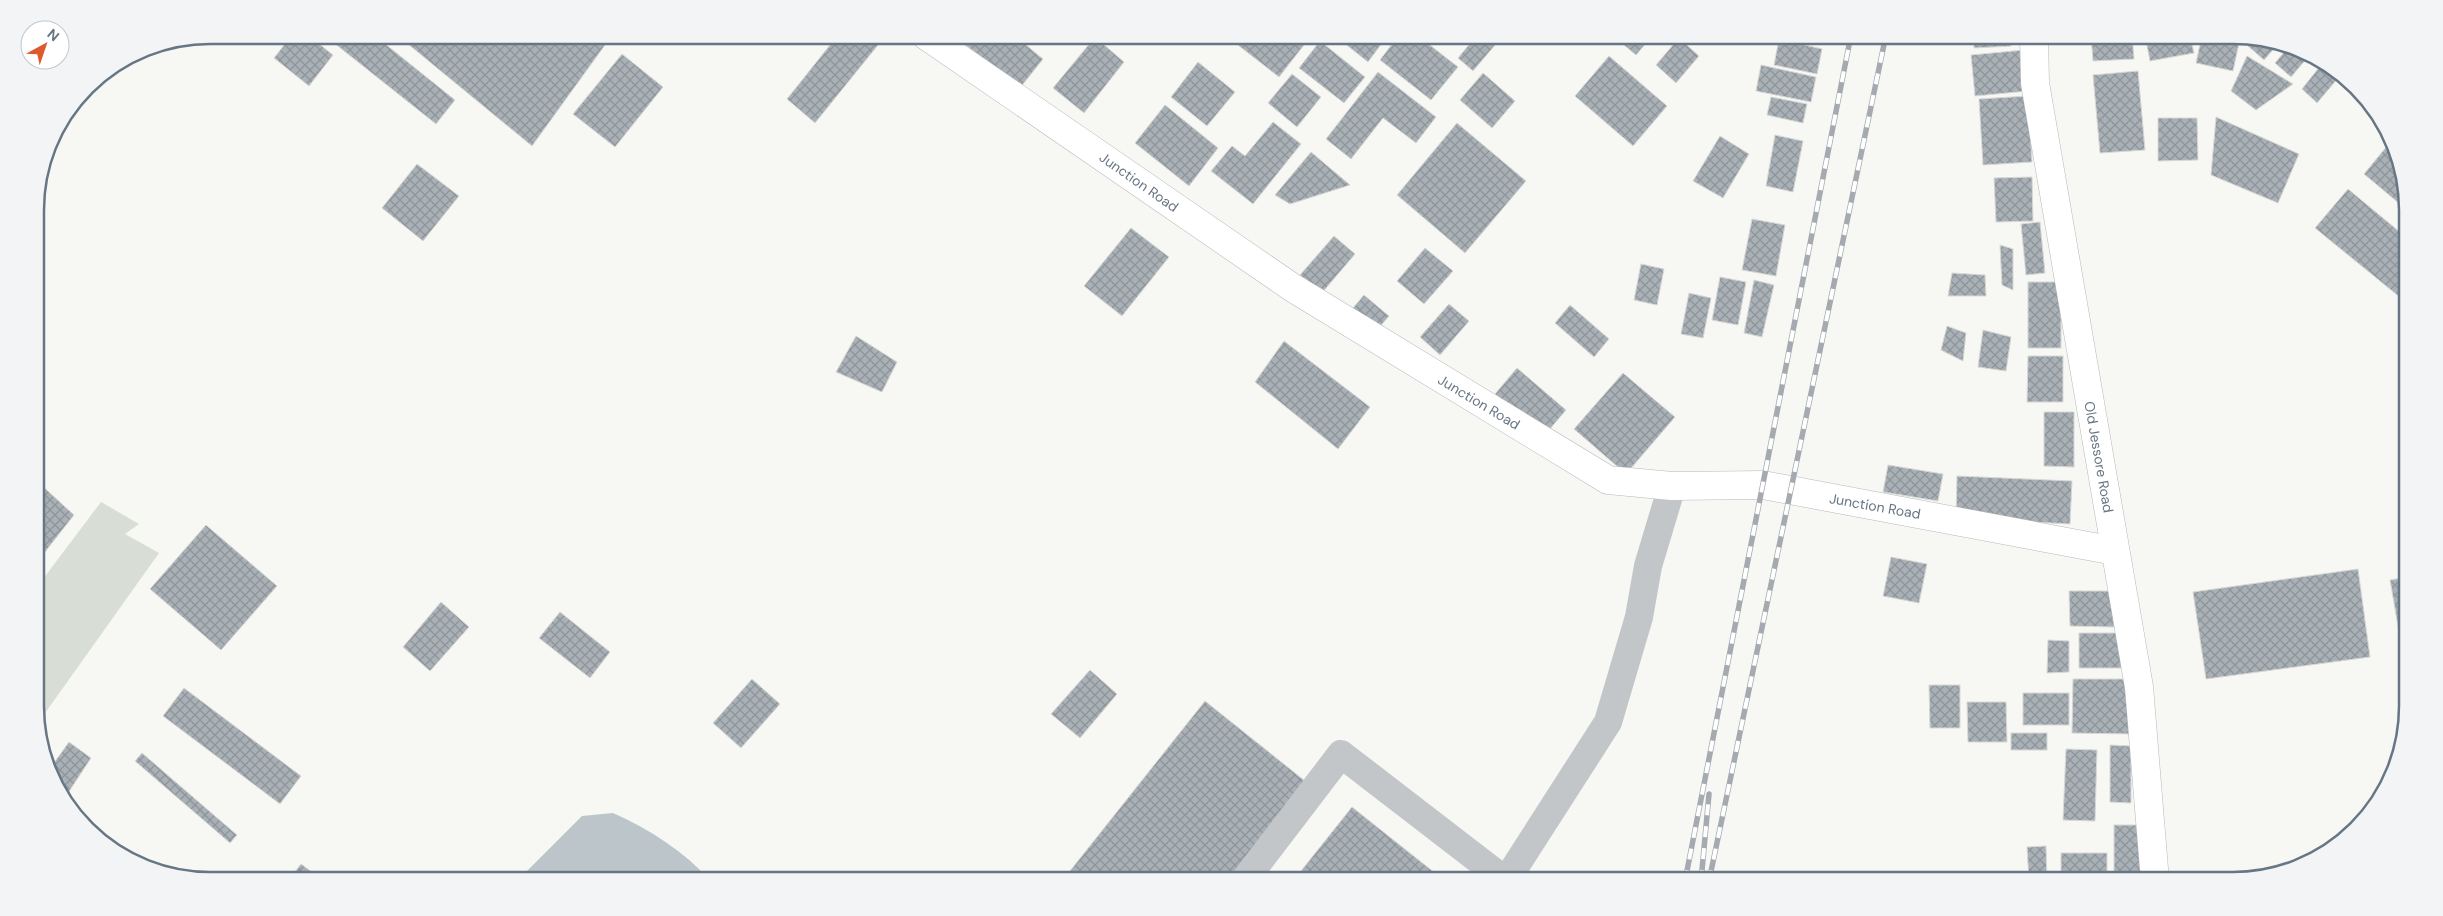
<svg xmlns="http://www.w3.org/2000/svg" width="2443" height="916" font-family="'DM Sans',sans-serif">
<defs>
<pattern id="building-cross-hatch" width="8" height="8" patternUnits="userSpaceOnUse" patternTransform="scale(1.25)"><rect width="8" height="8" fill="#a9b1b6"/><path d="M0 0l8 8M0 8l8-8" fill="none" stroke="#8d959a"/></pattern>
</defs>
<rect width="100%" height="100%" fill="#f7f7f4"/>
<polygon fill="#d8ded5" points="101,502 139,524 125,534 159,553 38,723 37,587"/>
<path fill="#bcc6ca" d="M 613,813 C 651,830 683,851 711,881 L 517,881 L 582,816 Z"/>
<g fill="url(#building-cross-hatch)" stroke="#d8d8d6">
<polygon points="292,35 308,35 333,55 309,86 274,58"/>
<polygon points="324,35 374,35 455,100 436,124"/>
<polygon points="397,35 593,35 605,45 532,146"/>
<polygon points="838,35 865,35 878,45 815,123 787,99"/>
<polygon points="974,35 1014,35 1043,59 1020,88 966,45"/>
<polygon points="1225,35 1309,35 1311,36 1279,77"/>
<polygon points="1334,35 1388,35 1368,62"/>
<polygon points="1399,35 1417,35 1458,67 1431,100 1380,60"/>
<polygon points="1477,35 1498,35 1501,38 1473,71 1458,58"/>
<polygon points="1612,35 1653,35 1636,55"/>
<polygon points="1783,35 1825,35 1823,43"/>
<polygon points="1974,35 2011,35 2011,46 1974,48"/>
<polygon points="2091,35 2132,35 2134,59 2093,61"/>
<polygon points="2145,35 2190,35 2194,53 2150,61"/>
<polygon points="2202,35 2239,43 2233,71 2196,63"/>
<polygon points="1095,37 1124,62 1084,113 1053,88"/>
<polygon points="2243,37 2279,43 2264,60 2240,39"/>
<polygon points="1679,38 1699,56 1676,83 1656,65"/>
<polygon points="1779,39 1822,49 1817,74 1774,65"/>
<polygon points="1320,41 1365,77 1344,103 1299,68"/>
<polygon points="2290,45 2308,57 2291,77 2275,63"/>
<polygon points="2024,50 2028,91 1975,96 1971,55"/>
<polygon points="622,54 663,87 615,147 573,114"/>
<polygon points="1609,56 1667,106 1633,146 1575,96"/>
<polygon points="2247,56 2293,84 2256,110 2231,91"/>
<polygon points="1198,62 1235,92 1207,126 1171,97"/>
<polygon points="1761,65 1816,77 1811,102 1756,91"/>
<polygon points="2321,65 2339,77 2317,103 2302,89"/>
<polygon points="2138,71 2145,150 2100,153 2093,75"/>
<polygon points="1378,72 1436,117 1416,143 1383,118 1351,159 1326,139"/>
<polygon points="1483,73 1515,101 1492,128 1460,100"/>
<polygon points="1292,74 1321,97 1297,127 1268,103"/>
<polygon points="2028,96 2032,162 1983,165 1979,99"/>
<polygon points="1771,97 1807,104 1803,123 1767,115"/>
<polygon points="1165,105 1218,148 1189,186 1135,143"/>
<polygon points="2216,117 2299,154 2278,203 2211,175"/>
<polygon points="2158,118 2197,118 2198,160 2158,161"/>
<polygon points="1273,122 1301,144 1253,204 1211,171 1232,146 1245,156"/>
<polygon points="1457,123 1526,181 1465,253 1397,195"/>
<polygon points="1775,135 1803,141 1793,192 1766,186"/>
<polygon points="1720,136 1749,154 1723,198 1693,181"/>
<polygon points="2392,140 2406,186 2407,210 2364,174"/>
<polygon points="1311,152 1350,185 1290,204 1275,195"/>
<polygon points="417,164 459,196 423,241 382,208"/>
<polygon points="2032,177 2033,221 1996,222 1994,178"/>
<polygon points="2348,189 2407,238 2407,303 2315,228"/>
<polygon points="1752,219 1785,225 1776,276 1742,270"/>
<polygon points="2040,222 2045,273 2026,275 2021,224"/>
<polygon points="1131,228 1169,257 1122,316 1084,286"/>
<polygon points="1334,236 1355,254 1321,294 1300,275"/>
<polygon points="2000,245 2013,249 2013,290 2002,285"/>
<polygon points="1425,248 1453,271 1424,304 1397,281"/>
<polygon points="1641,264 1664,269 1657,305 1634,300"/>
<polygon points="1952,273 1985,275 1986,296 1948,296"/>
<polygon points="1720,277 1746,282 1738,325 1712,320"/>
<polygon points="1754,280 1774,285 1762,337 1744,333"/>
<rect x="2028" y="282" width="33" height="66"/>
<polygon points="1689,293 1711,298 1703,338 1681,334"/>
<polygon points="1364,295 1389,316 1377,330 1353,308"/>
<polygon points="1449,304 1469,321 1440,355 1420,337"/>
<polygon points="1570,305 1609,339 1594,357 1555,323"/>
<polygon points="1947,326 1966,333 1963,361 1941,350"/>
<polygon points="1983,330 2011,337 2006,371 1978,367"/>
<polygon points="856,336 897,362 882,392 836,372"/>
<polygon points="1284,341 1370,407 1338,449 1255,382"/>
<polygon points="2028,356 2063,356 2063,402 2027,402"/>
<polygon points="1517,368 1566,410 1544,436 1495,394"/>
<polygon points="1623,373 1675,417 1626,474 1574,429"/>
<polygon points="2044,412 2074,412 2074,467 2044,466"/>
<polygon points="1888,465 1943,474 1938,501 1883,492"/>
<polygon points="1957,476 2072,481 2070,524 1956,518"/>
<polygon points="37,481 74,515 37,562"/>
<polygon points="206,525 277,586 221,650 150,589"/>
<polygon points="1891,557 1927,564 1919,603 1883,596"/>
<polygon points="2358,569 2370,657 2206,679 2193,592"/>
<polygon points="2408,577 2408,655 2403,655 2390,580"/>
<polygon points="2069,591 2114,591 2114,627 2070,626"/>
<polygon points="441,602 469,627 430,671 403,647"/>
<polygon points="560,612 610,652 590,678 539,638"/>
<polygon points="2079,633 2121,633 2122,668 2079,668"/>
<polygon points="2048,640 2069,641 2069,672 2047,673"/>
<polygon points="1090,670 1117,694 1080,738 1051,714"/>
<polygon points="752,679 780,704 741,748 713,723"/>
<polygon points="2073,679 2130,679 2131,734 2072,733"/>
<polygon points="1929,685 1960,685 1960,728 1930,728"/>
<polygon points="184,688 301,776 280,804 163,716"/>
<rect x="2023" y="693" width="46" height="32"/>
<polygon points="1205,701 1310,785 1233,881 1062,881"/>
<polygon points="1967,702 2006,702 2007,742 1968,742"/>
<rect x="2011" y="733" width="36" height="17"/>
<polygon points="69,742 91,758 66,796 51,767"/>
<polygon points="2110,745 2131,746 2131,803 2110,802"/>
<polygon points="2066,749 2097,750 2095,821 2063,820"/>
<polygon points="142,753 237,835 230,843 135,761"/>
<polygon points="1352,807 1445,881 1293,881"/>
<rect x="2114" y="825" width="30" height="56"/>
<polygon points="2046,846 2047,881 2029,881 2027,847"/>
<rect x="2061" y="853" width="46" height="25"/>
<polygon points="301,864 324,881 288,881"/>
</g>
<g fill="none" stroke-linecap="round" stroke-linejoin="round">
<g stroke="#b5b9bd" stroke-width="29">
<g id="major">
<polyline points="925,35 1293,288 1608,480 1672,486 1763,485 2115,551"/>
<polyline points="2034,35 2035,83 2139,687 2155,881"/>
</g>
</g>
<g stroke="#c2c6c9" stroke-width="28">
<polyline points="1244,881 1341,754 1506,881"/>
<polyline points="1506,881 1608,722 1639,617 1648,566 1672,486"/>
</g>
<use href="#major" stroke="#fff" stroke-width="28"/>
<g stroke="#a5aab0" stroke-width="5.5">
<g id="rail">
<polyline points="1685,881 1851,35"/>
<polyline points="1701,881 1709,794"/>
<polyline points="1709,881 1886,35"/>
</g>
</g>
<use href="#rail" stroke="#fff" stroke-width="4" stroke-dasharray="11" stroke-linecap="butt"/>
</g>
<g text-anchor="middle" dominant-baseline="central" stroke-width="5" stroke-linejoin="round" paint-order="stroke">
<g font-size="14" fill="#677684" stroke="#fff">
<text transform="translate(1139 182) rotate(35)">Junction Road</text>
<text transform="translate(1479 402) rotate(31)">Junction Road</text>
<text transform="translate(2099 457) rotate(80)">Old Jessore Road</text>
<text transform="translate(1875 506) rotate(10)">Junction Road</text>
</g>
</g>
<path d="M0 0H2443V916H0ZM210 44H2233A166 166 0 0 1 2399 210V706A166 166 0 0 1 2233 872H210A166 166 0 0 1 44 706V210A166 166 0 0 1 210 44Z" fill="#f3f4f5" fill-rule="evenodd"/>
<path fill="none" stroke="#677684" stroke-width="2.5" d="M210 44H2233A166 166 0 0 1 2399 210V706A166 166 0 0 1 2233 872H210A166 166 0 0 1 44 706V210A166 166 0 0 1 210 44Z"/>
<g transform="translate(45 45) rotate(40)"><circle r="24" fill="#ffffff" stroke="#c2c8ce"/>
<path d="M0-4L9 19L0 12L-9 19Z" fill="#de5a2d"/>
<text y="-8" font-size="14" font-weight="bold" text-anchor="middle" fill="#677684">N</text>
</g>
</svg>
